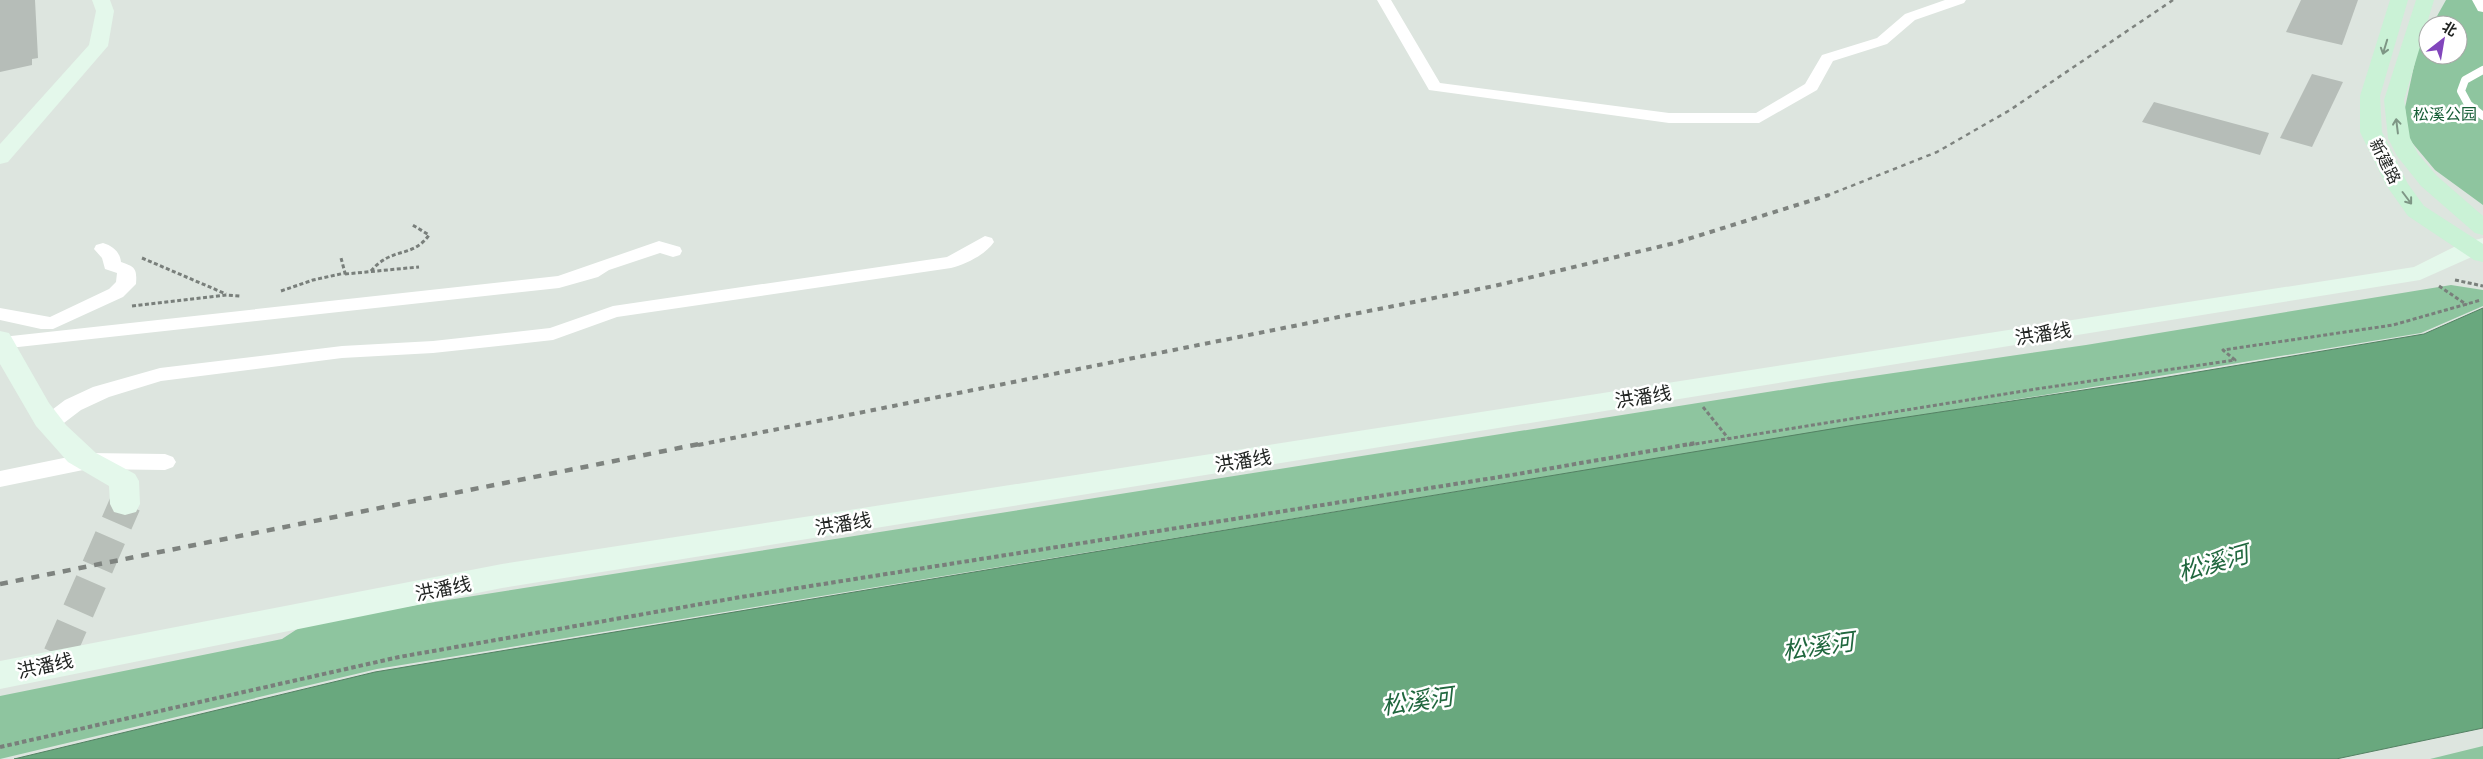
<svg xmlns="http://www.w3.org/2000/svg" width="2483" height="759" font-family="Commissioner,'Noto Sans SC',sans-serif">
<rect width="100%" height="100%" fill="#dde5df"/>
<g fill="#8ec59f">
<polygon points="2446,0 2483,0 2483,205 2435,170 2409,139 2405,108 2417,52 2428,32 2428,55 2458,55 2458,25 2432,25"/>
<polygon points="2451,285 2483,290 2483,306 2421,333 377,669 0,759 0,696 282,639 308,622 1825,383 2086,345"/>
<polygon points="2483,746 2483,759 2430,759"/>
</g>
<polygon fill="#69a87e" stroke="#548163" points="2483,308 2483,728 2336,759 14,759 375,672 1855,425 2162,378 2424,334"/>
<g fill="#b6bdb8">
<polygon points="0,0 35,0 38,58 32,59 32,65 0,72"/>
<polygon points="2301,0 2358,0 2342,45 2286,32"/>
<polygon points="2312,74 2343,82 2312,147 2280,138"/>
<polygon points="2154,102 2269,133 2260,155 2142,122"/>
</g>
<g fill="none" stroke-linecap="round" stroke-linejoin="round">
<polyline stroke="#b8bfb9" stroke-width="32" stroke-dasharray="32 16" stroke-linecap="butt" points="59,655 125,504"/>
<g stroke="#797f7b" stroke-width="3" stroke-dasharray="4 2.5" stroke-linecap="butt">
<polyline points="142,258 226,294"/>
<path d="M 371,271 C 392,246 412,259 429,235 L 411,224"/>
<polyline points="345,274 419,267"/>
<polyline points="2455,280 2483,286"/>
<polyline points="2439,286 2467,305"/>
<polyline points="281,291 313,280 345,273 341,258"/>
<polyline points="132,306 227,295 240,296"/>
<polyline points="1703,407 1728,438"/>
<polyline points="1689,445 2036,389 2235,360 2223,350 2393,325 2481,300"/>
</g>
<polyline stroke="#797f7b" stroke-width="4" stroke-dasharray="4.5 3" stroke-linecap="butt" points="0,747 399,657 741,597 1512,475 1696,443"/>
<polyline stroke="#fff" stroke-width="8" points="2483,70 2465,80 2461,91 2468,104 2483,116"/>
<g fill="#fff" fill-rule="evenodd">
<polygon points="1377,0 1391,0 1440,83 1669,113 1756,113 1805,84 1822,55 1877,38 1905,14 1945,0 1966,0 1964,3 1915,20 1887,44 1833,61 1817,90 1759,123 1669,123 1429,90"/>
<polygon points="2472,0 2483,0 2483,12 2478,11"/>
<path d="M 985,236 L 992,238 L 994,242 C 985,255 966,264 951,268 L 617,317 L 553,340 L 433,353 L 342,358 L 161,381 L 109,397 L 81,410 L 56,429 L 48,431 L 40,429 L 37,424 L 40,419 L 65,400 L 93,387 L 160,368 L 342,346 L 433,341 L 550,328 L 613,306 L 947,257 Z"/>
<polygon points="659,241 680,247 682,251 680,255 673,257 660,253 609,270 598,277 559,288 0,349 0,337 2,337 558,276"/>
<path d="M 103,243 C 113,246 120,252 121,262 C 136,267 137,269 136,284 L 123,297 L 53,329 L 41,329 L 0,320 L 0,308 L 50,317 L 109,289 L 116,282 L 117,273 L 105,269 L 102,258 L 94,249 L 96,245 Z"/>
<polygon points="88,453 165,454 173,457 176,462 173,467 165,470 88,469 0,487 0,471"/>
</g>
<g fill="#e4f8eb" fill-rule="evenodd">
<polygon points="92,0 110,0 114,11 108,46 8,162 0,164 0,144 89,45 96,11"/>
<polygon points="2483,238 2483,252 2420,280 502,588 0,689 0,661 502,564 2414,267 2462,243"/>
<polygon points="0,331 9,333 49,403 66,425 96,453 135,474 139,481 140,504 136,512 125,515 114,512 110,504 109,486 68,462 36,426 0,364"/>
</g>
<g fill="#caf2d6" fill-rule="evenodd">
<polygon points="2390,0 2408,0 2380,96 2382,132 2408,184 2424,206 2483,244 2483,262 2474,260 2408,216 2386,185 2360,132 2360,96"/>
<polygon points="2416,0 2434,0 2404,100 2410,138 2418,154 2437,176 2483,216 2483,235 2475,233 2421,186 2397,156 2388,138 2384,100"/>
</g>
<polyline stroke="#7e837f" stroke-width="2.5" stroke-dasharray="4.5 4.5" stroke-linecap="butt" points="1826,196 1937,152 2010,110 2173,0"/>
<polyline stroke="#7e837f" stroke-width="4" stroke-dasharray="5.5 5.5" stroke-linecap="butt" points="698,445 1494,286 1675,243 1829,195"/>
<polyline stroke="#7e837f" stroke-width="4.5" stroke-dasharray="8 8" stroke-linecap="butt" points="0,584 704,443"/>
</g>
<defs><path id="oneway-shaft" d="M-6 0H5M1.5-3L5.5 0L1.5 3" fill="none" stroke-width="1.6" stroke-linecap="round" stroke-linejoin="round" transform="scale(1.25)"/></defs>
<g stroke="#7e9685">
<use href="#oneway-shaft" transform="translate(2385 47) rotate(107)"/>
<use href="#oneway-shaft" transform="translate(2397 126) rotate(-97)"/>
<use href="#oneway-shaft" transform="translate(2407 198) rotate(53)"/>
</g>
<g text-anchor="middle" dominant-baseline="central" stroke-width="5" stroke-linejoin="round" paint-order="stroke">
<g font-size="16" fill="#165e36" stroke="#fff">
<text x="2445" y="113">松溪公园</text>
</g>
<g font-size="16" fill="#222523" stroke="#fff">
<text transform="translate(2386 161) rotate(63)">新建路</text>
</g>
<g font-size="19" fill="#222523" stroke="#fff">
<text transform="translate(2043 333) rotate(-9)">洪潘线</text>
<text transform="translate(1643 396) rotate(-9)">洪潘线</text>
<text transform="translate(1243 460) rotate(-9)">洪潘线</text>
<text transform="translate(843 523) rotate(-9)">洪潘线</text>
<text transform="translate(443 588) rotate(-11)">洪潘线</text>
<text transform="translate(45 665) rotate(-12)">洪潘线</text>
</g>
<g font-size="24" font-style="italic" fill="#20673e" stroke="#fff">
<text transform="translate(2213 562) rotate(-16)">松溪河</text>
<text transform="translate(1818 645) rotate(-8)">松溪河</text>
<text transform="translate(1417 700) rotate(-8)">松溪河</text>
</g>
</g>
<g transform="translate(2443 40) rotate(31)"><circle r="24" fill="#ffffff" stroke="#a7a8a7"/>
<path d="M0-4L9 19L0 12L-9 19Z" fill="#8246bc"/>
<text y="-8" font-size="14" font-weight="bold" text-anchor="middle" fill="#222523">北</text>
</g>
</svg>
